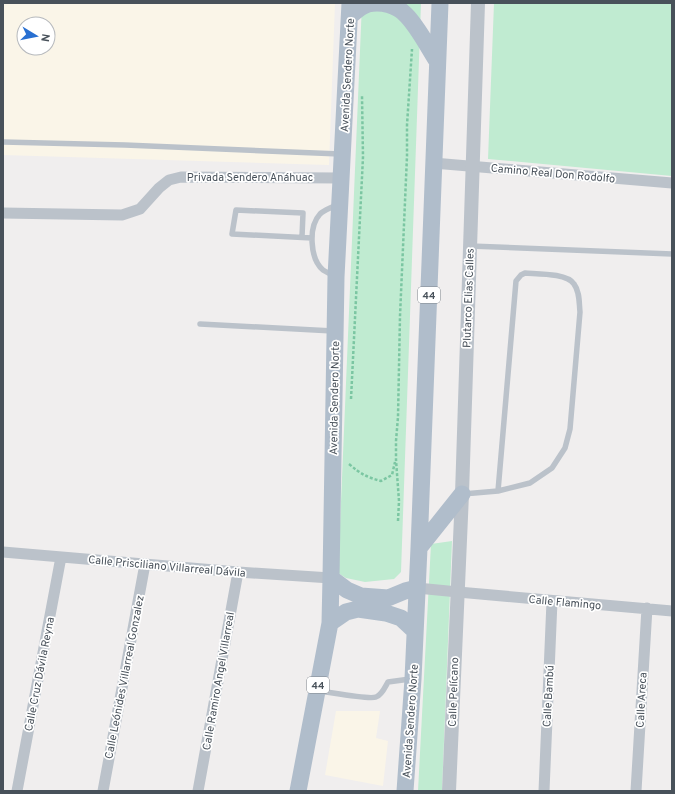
<svg xmlns="http://www.w3.org/2000/svg" width="675" height="794" font-family="Overpass,sans-serif">
<rect width="100%" height="100%" fill="#f0eeee"/>
<path fill="#faf5e8" fill-rule="evenodd" d="M3 3H335L329 165 3 155ZM24 24H48V48H24Z
M336 711H380L376 738 388 741 383 786 325 775Z"/>
<path fill="#c0ebd1" d="M362 3H421L401 572 394 579 365 582 346 578 338 573Z
M494 3H672V176L488 159Z
M452 541 442 791H418L431 544Z"/>
<g fill="none" stroke-linecap="round" stroke-linejoin="round">
<path stroke="#7bc6a2" stroke-width="2.5" stroke-dasharray="3 2" stroke-linecap="butt" d="M351 399 363 157 362 96
M349 464C361 474 366 477 381 481L392 475 395 462
M398 521 399 501 396 460V441L398 417 400 316 407 156V125L412 49"/>
<path stroke="#bbc2ca" stroke-width="5.5" d="M3 142 125 145 340 154
M302 237 303 213 236 210 232 234 312 238
M470 246 672 254
M334 276C331 274 326 272 323 270 310 259 308 227 320 214 324 210 331 208 336 205
M200 324 333 331
M463 494 498 491 530 483 552 468 565 448 570 429 580 312C579 303 580 292 574 284 567 273 537 274 525 273L521 275 516 281 498 491
M319 691C329 692 369 700 376 697 382 695 385 687 388 682L410 679"/>
<path stroke="#bbc2ca" stroke-width="11" d="M433 163 672 183
M3 213 122 215 140 209 159 188 169 180 181 177 341 178
M3 552 238 572 331 578
M417 588 458 592 672 611
M17 791 61 557
M103 791 145 564
M198 791 238 572
M544 791 552 601
M636 791 647 608"/>
<path stroke="#bbc2ca" stroke-width="14" d="M449 791 462 494 478 3"/>
<path stroke="#b0bdcb" stroke-width="17" d="M350 16C356 11 361 6 368 4 381 1 397 5 406 15 418 27 428 47 437 61
M419 548 462 494
M331 578 347 590 361 596 388 598 405 591 417 588
M330 623 346 612 358 609 386 613 401 618 415 631
M298 791 330 623 331 578 336 277 350 3
M405 791 413 679 419 548 440 3"/>
</g>
<g text-anchor="middle" stroke-width="3.5" stroke-linejoin="round" paint-order="stroke">
<g fill="#fff" stroke="#7f858c" stroke-width="1">
<rect x="418" y="287" width="22" height="16" rx="3"/>
<rect x="307" y="677" width="22" height="16" rx="3"/>
</g>
<g font-size="10" font-weight="bold" fill="#48515a">
<text x="429" y="299">44</text>
<text x="318" y="689">44</text>
</g>
<g font-size="11" fill="#48515a" stroke="#fff">
<text transform="translate(347 75) rotate(-87)" y="4">Avenida Sendero Norte</text>
<text transform="translate(553 173) rotate(5)" y="4">Camino Real Don Rodolfo</text>
<text x="250" y="181">Privada Sendero Anáhuac</text>
<text transform="translate(468 298) rotate(-88)" y="4">Plutarco Elias Calles</text>
<text transform="translate(334 398) rotate(-89)" y="4">Avenida Sendero Norte</text>
<text transform="translate(167 566) rotate(5)" y="4">Calle Prisciliano Villarreal Dávila</text>
<text transform="translate(565 602) rotate(5)" y="4">Calle Flamingo</text>
<text transform="translate(39 674) rotate(-79)" y="4">Calle Cruz Dávila Reyna</text>
<text transform="translate(124 677) rotate(-79)" y="4">Calle Leónides Villarreal Gonzalez</text>
<text transform="translate(218 681) rotate(-80)" y="4">Calle Ramiro Angel Villarreal</text>
<text transform="translate(453 692) rotate(-88)" y="4">Calle Pelícano</text>
<text transform="translate(548 696) rotate(-87)" y="4">Calle Bambú</text>
<text transform="translate(641 700) rotate(-87)" y="4">Calle Areca</text>
<text transform="translate(410 721) rotate(-86)" y="4">Avenida Sendero Norte</text>
</g>
</g>
<rect width="675" height="794" fill="none" stroke="#48515a" stroke-width="8"/>
<g transform="translate(36 36) rotate(100)"><circle r="19" fill="#ffffff" stroke="#b6b9bd"/>
<path d="M0-3L7 15L0 10L-7 15Z" fill="#286fd1"/>
<text y="-6" font-size="11" font-weight="bold" text-anchor="middle" fill="#48515a">N</text>
</g>
</svg>
